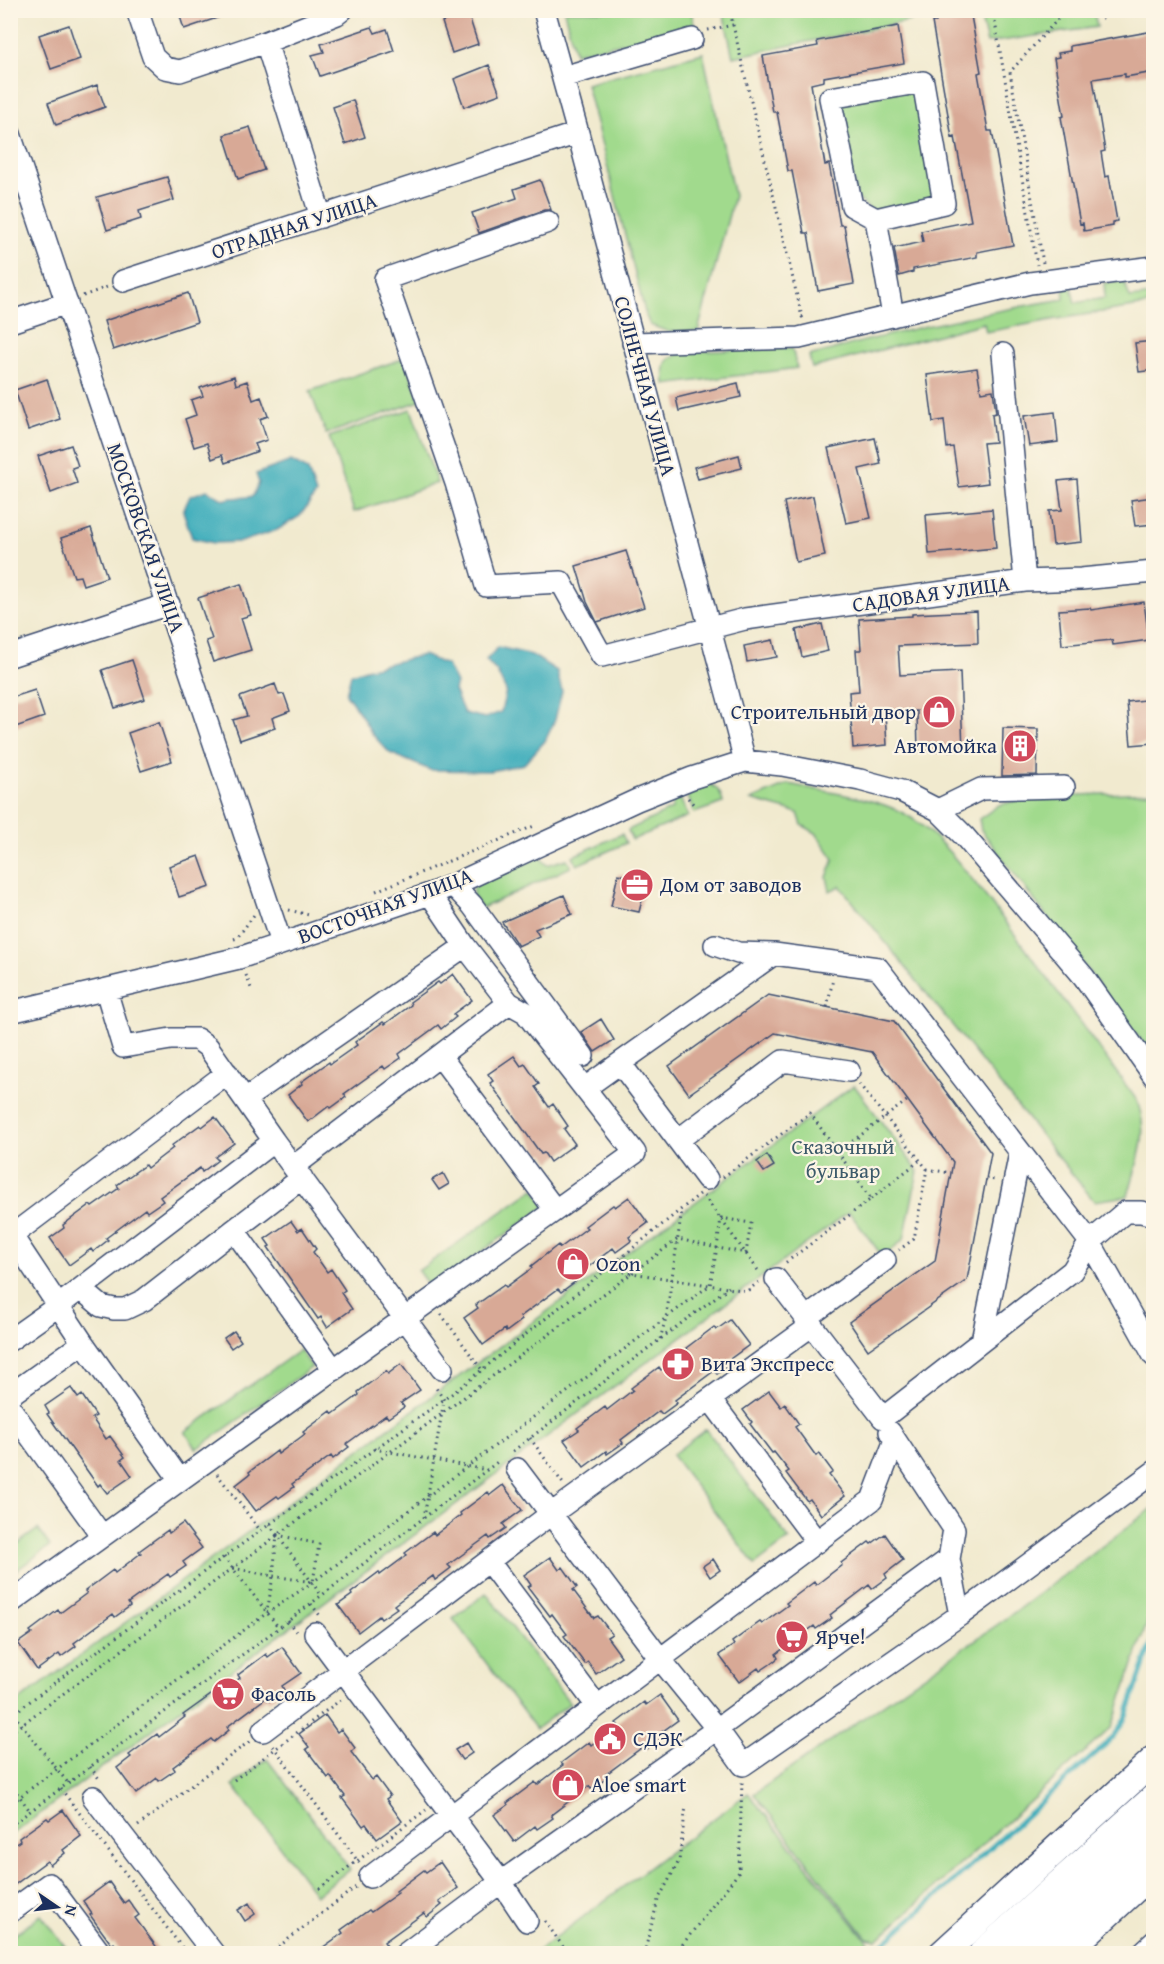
<svg xmlns="http://www.w3.org/2000/svg" width="1164" height="1964" font-family="'Gentium Book Plus',serif">
<rect width="100%" height="100%" fill="#fcf5e5"/>
<filter id="ink" filterUnits="userSpaceOnUse"><feTurbulence type="fractalNoise" baseFrequency=".0167" numOctaves="2"/><feDisplacementMap in="SourceGraphic" scale="12" xChannelSelector="R" yChannelSelector="G"/><feConvolveMatrix kernelMatrix="1 2 1 2 8 2 1 2 1" color-interpolation-filters="sRGB"/></filter>
<filter id="wash" filterUnits="userSpaceOnUse"><feTurbulence type="fractalNoise" baseFrequency=".008" numOctaves="4" result="noise"/><feDisplacementMap in="SourceGraphic" scale="24" xChannelSelector="R" yChannelSelector="G"/><feGaussianBlur stdDeviation="1.35" result="paint"/><feColorMatrix in="noise" values="0 0 0 0 0 0 0 0 0 0 0 0 0 0 0 0 0 1.4 0 .05"/><feComposite in="paint" operator="in"/></filter>
<g filter="url(#wash)">
<rect width="100%" height="100%" fill="#f1eacf"/>
<path fill="#a1da8d" stroke="#5e8476" stroke-width="1.5" d="M564 11H691L695 28 575 53Z
M723 11V10L958 11 733 57Z
M979 11H1094L1097 27 987 43Z
M703 53 734 196 698 331 669 332 650 325 646 316 586 84Z
M907 90 918 97 936 193 933 200 873 212 857 198 838 112 843 100Z
M1124 281 1130 298 1153 295V304L1057 319 986 332 984 323 812 368 809 356C893 332 978 313 1064 299L1063 287 1071 286 1075 303 1105 298 1104 283Z
M792 348 797 368 665 385C664 362 663 358 686 352Z
M405 358 420 401 326 434 310 391Z
M411 409 437 483 354 512 329 437Z
M708 783C717 787 721 792 723 803L694 813 686 791Z
M789 784C824 792 867 796 899 811 938 829 977 886 1003 919 1048 978 1092 1039 1136 1099 1151 1133 1137 1161 1128 1196L1094 1201 840 886 830 891 827 877 834 859 816 833 802 825 798 813 751 800Z
M1153 792V1056L981 830 979 819 999 805 1031 797Z
M678 794 688 816 632 840 628 830 672 809 673 798Z
M622 834 626 843 577 865 573 856Z
M540 857 547 865 567 859 571 867 482 908 473 896V889L479 882Z
M854 1085 918 1171 904 1239 883 1257 849 1212 11 1835V1707Z
M534 1189 546 1206 430 1288 418 1271Z
M300 1350 312 1367 197 1449 185 1432Z
M706 1429 789 1539 755 1565 672 1455Z
M1153 1508V1605L1112 1727 877 1940 867 1938 754 1794 1004 1620Z
M38 1529 50 1546 11 1574V1549Z
M486 1593 570 1703 536 1729 453 1619Z
M267 1759 350 1869 316 1895 233 1785Z
M748 1793 877 1953H535Z
M41 1915 70 1953H11V1937Z"/>
<path fill="#3faebc" stroke="#2d6e8d" stroke-width="1.5" d="M291 461 308 470 316 494 300 516 277 530 241 542 214 543 192 538 183 511 190 496 207 490 224 500C234 496 242 499 253 496L259 483 256 474Z
M498 647 532 655 557 671 562 691 555 720 545 741 524 764 491 771 430 770 390 753 372 734 361 715 346 694 351 674 366 669 423 655 447 665 456 683 454 690 464 713 485 718 501 712 506 691 497 672 486 660Z"/>
<g fill="none" stroke-linecap="round" stroke-linejoin="round">
<path stroke="#3faebc" stroke-width="4.5" d="M872 1954 1114 1737 1126 1717 1154 1636"/>
</g>
<g id="blocks">
<path fill="#d8a996" d="M178 10H232V13L184 29Z
M446 10H467L478 44 452 53 442 22 449 19Z
M970 10 981 72 978 73 988 131H992L1013 245 977 252V257L913 269V272L899 276 894 248 923 242 921 231 971 221 955 137 952 138 932 22H936L935 16Z
M69 25 80 59 51 69 39 35Z
M898 26 904 63 824 77V81L811 84 825 165 829 164 840 225H844L854 284 818 291 808 233H804L792 171H788L777 112H773L763 56 818 46 817 41Z
M372 27 375 33 387 29 394 51 320 76 312 55 324 52 321 44Z
M1154 31V72L1125 77V74L1093 79 1105 151 1101 152 1105 177 1109 176 1117 221 1113 222V226L1084 231 1083 223 1080 224 1061 117 1064 116 1054 58 1059 57 1058 53 1070 51V46Z
M489 65 500 94 464 107 454 79Z
M97 85 105 107 56 125 48 103Z
M353 100 365 137 345 144 333 107Z
M250 127 264 170 238 179 224 135Z
M167 177 174 200 139 211 141 219 107 230 97 197Z
M540 180 551 210H544L479 233 472 213 517 198 514 189Z
M188 293 197 322 113 350 104 321Z
M1154 341V370L1139 372 1135 343Z
M977 368 981 392 993 390 996 413 992 414 995 442 983 443 988 483 959 487 953 447 947 448 944 420 933 422 927 375Z
M234 376 236 385 247 381 253 400 261 397 268 416 260 419 267 440 255 444 258 451 225 463 222 455 212 459 207 443 194 447 185 419 196 415 191 400 203 396 200 388Z
M47 379 60 419 28 430 15 390Z
M738 383 741 397 679 411 676 398Z
M1055 412 1058 442 1029 446 1024 416Z
M875 438 881 464 859 469 871 518 846 523 828 448Z
M71 445 78 466 72 468 77 483 51 493 38 456Z
M739 455 742 468 698 479 694 467Z
M1077 479 1082 542 1053 545 1049 511 1062 510 1058 481Z
M813 496 825 556 796 562 784 502Z
M1153 497 1154 524 1135 526 1131 500Z
M992 509 996 548 929 554 926 515Z
M91 528 107 577 83 585 80 576 74 577 61 538Z
M626 551 644 607 597 622 587 602 576 566Z
M241 584 251 615 241 618 251 650 213 662 206 641 212 639 198 598Z
M1144 602 1149 640 1113 645 1112 640 1062 645 1059 610 1090 608 1091 610Z
M977 611 978 643 898 646 900 675 960 672 963 750 918 752 917 711 885 713 887 745 853 748 849 692 859 691 856 650H861L859 619 912 616V614Z
M822 624 828 651 802 657 796 630Z
M773 640 777 657 747 662 744 646Z
M132 660 145 699 115 708 102 670Z
M275 684 279 695 284 694 290 711 272 718 275 728 240 740 233 720 247 716 240 697Z
M35 690 44 717 10 729V698Z
M1154 699V743L1131 745 1127 702Z
M159 722 172 761 141 771 128 733Z
M1003 728 1038 729 1037 775 1002 776Z
M199 856 210 887 179 897 169 866Z
M618 874 647 881 639 912 611 906Z
M564 895 572 914 535 929 539 936 518 946 502 922Z
M453 974 472 1000 453 1014 456 1017 441 1029 438 1025 399 1054 401 1058 385 1069 383 1066 344 1094 346 1097 331 1108 329 1106 308 1122 288 1095 302 1084 301 1082 329 1062 330 1064 357 1045 355 1042 383 1022 385 1024 411 1005 410 1002 438 982 440 984Z
M768 995 894 1021 991 1153 967 1280 868 1350 849 1322 935 1261 953 1162 872 1052 775 1033 689 1094 669 1066Z
M601 1019 614 1040 595 1052 581 1032Z
M514 1056 521 1066 525 1064 539 1084 535 1087 549 1107 553 1104 568 1126 564 1129 575 1144 550 1162 544 1153 541 1154 490 1083 493 1081 488 1074Z
M215 1117 234 1143 215 1157 218 1160 202 1172 200 1168 160 1197 163 1201 147 1212 145 1209 106 1238 108 1240 93 1252 91 1249 69 1265 50 1238 64 1228 63 1225 90 1205 92 1207 119 1188 117 1185 145 1165 147 1168 173 1148 171 1146 200 1125 202 1127Z
M767 1155 774 1166 764 1172 757 1162Z
M443 1173 449 1184 439 1190 432 1180Z
M629 1197 648 1223 629 1237 631 1241 616 1252 613 1248 574 1278 576 1281 561 1292 558 1289 520 1317 522 1320 506 1332 505 1329 483 1345 464 1318 478 1308 476 1305 504 1285 506 1287 532 1268 531 1266 558 1245 560 1248 587 1228 585 1226 613 1205 615 1207Z
M291 1221 298 1231 302 1228 316 1249 313 1252 327 1272 331 1269 345 1290 341 1293 352 1309 327 1327 321 1317 318 1319 268 1247 270 1246 265 1239Z
M730 1320 749 1345 730 1359 732 1363 717 1374 714 1371 675 1400 677 1403 662 1414 659 1411 621 1440 623 1443 607 1454 606 1451 584 1467 564 1440 579 1430 577 1428 605 1407 607 1410 633 1390 631 1388 659 1367 661 1370 688 1350 686 1348 714 1327 716 1330Z
M234 1331 241 1341 231 1348 224 1338Z
M401 1364 420 1390 401 1403 404 1407 388 1418 386 1415 346 1444 349 1447 333 1459 331 1456 292 1484 294 1487 279 1498 277 1496 256 1511 236 1485 250 1474 249 1472 277 1451 278 1454 305 1434 303 1432 331 1411 333 1414 359 1395 358 1392 386 1371 388 1374Z
M71 1388 78 1398 82 1395 96 1416 92 1418 106 1439 110 1436 125 1457 121 1460 132 1476 107 1493 100 1484 98 1486 47 1414 49 1413 45 1406Z
M769 1391 781 1407 785 1404 799 1424 795 1427 816 1456 819 1453 833 1472 829 1475 845 1496 821 1515 810 1499 807 1501 786 1473 789 1471 774 1452 772 1453 750 1424 752 1422 743 1410Z
M503 1485 522 1510 503 1524 506 1528 490 1539 488 1536 448 1565 451 1568 435 1580 433 1576 394 1605 397 1608 381 1619 379 1616 358 1632 338 1605 352 1595 351 1593 379 1572 380 1575 407 1555 405 1553 433 1532 435 1535 461 1515 460 1513 488 1492 490 1495Z
M183 1523 202 1548 183 1562 186 1566 170 1577 168 1574 128 1603 130 1606 115 1617 113 1614 74 1643 76 1646 61 1657 59 1654 37 1670 18 1643 32 1633 30 1631 58 1610 60 1613 87 1593 85 1591 113 1570 115 1573 141 1553 139 1551 168 1530 169 1533Z
M885 1534 903 1560 885 1574 887 1578 872 1589 869 1585 830 1615 832 1618 816 1629 814 1626 776 1654 778 1658 769 1665 760 1671 758 1668 739 1682 719 1655 734 1645 732 1642 760 1622 762 1624 788 1605 786 1603 814 1582 816 1585 842 1565 841 1563 869 1542 871 1544Z
M550 1557 559 1570 563 1567 577 1587 573 1590 594 1618 598 1616 612 1634 607 1637 621 1656 596 1674 588 1662 585 1664 564 1636 567 1634 552 1614 550 1616 528 1587 531 1585 524 1575Z
M713 1559 720 1570 710 1577 703 1566Z
M282 1647 301 1673 282 1686 284 1690 269 1701 266 1698 227 1727 229 1730 214 1742 211 1739 173 1767 175 1770 159 1781 157 1778 136 1794 117 1768 131 1757 129 1755 157 1734 159 1737 185 1717 183 1715 211 1695 213 1697 240 1678 238 1675 266 1654 268 1657Z
M660 1695 678 1720 659 1734 662 1738 647 1749 644 1746 605 1775 607 1778 591 1789 589 1786 551 1815 553 1818 537 1829 535 1826 514 1842 494 1815 508 1805 507 1803 535 1782 537 1785 563 1765 561 1763 589 1742 591 1745 618 1725 616 1723 644 1702 646 1705Z
M325 1715 337 1732 341 1729 355 1748 351 1752 372 1780 376 1777 390 1796 386 1799 402 1821 377 1839 366 1824 363 1826 342 1798 345 1796 330 1776 328 1778 306 1749 309 1747 299 1734Z
M466 1743 472 1753 462 1760 455 1750Z
M63 1810 81 1836 63 1850 65 1853 50 1865 47 1861 10 1888V1848L20 1841 19 1838 47 1818 49 1820Z
M440 1862 458 1888 439 1902 442 1905 427 1917 424 1913 384 1942 387 1946 376 1953H315L343 1933 341 1930 369 1910 371 1912 398 1893 396 1891 424 1870 426 1872Z
M109 1882 124 1903 128 1900 139 1915 135 1918 161 1953H122L114 1943 112 1945 90 1915 92 1914 83 1901Z
M249 1903 255 1914 245 1921 238 1910Z"/>
</g>
</g>
<g filter="url(#ink)">
<use href="#blocks" fill-opacity="0" stroke="#3b4b6f" stroke-width="1.5"/>
<g fill="none" stroke-linecap="round" stroke-linejoin="round">
<g stroke="#3b4b6f" stroke-width="24">
<path id="minor" d="M137 10 153 57 165 68 180 71 266 42 321 217
M544 10 578 133 745 761
M266 42 337 14 342 10
M563 77 692 39
M10 134 281 943
M876 219 944 203 923 82 830 98 852 206 876 219 893 316
M548 222 385 279 456 483 486 586 561 582 602 656 745 619 1025 581 1081 579 1154 572
M123 281 578 133
M10 322 67 303
M633 343 799 338 1030 283 1154 267
M1003 354 1025 581
M10 656 169 604
M938 810 981 789 1064 787
M453 885 472 905 583 1056
M715 945 738 953 774 954
M106 990 123 1047 171 1039H197L208 1047 274 1141 442 1369
M10 1012 239 958 430 894 453 885 637 800 692 778 745 761 782 765 860 780 901 791 938 810 965 837 1084 977 1154 1076
M440 1056 555 1210
M620 1063 774 954 878 968 1090 1242 1154 1356
M585 1088 620 1063 707 1179
M245 1099 465 946
M678 1140 783 1061 849 1071
M293 1167 509 1003
M302 1178 234 1230 334 1370
M10 1233 83 1343 180 1480 10 1603
M10 1237 227 1073
M776 1279 883 1418 1072 1271 1090 1242 1125 1212H1141L1154 1215
M81 1289 101 1306 114 1309H125L144 1300 234 1230
M805 1319 885 1260
M10 1340 58 1306 274 1141
M982 1341 1020 1153
M10 1395 83 1343
M710 1399 817 1542
M10 1408 102 1536
M890 1432 954 1529 949 1559 960 1615
M517 1469 661 1660 717 1729 743 1765 960 1615 1154 1472
M180 1480 635 1153 525 1012 509 1003 465 946 430 894
M489 1562 597 1706
M315 1633 501 1882 527 1921
M263 1731 551 1514 811 1326
M93 1797 214 1954
M370 1877 872 1500 895 1440
M10 1912 49 1884 101 1954
M405 1954 501 1882 717 1729 949 1559
M1141 1954 1154 1942"/>
</g>
<g stroke="#3b4b6f" stroke-width="30">
<path id="major" d="M942 1954 1154 1760
M1064 1954 1154 1871"/>
</g>
<g stroke="#3b4b6f" stroke-width="34">
<path id="highway" d="M985 1954 1154 1801
M1023 1954 1154 1835"/>
</g>
<path stroke="#3b4b6f" stroke-width="3" stroke-dasharray="1.5 4.5" stroke-linecap="butt" d="M993 10 1037 265
M1093 10 1102 18 1133 10
M733 25 802 317 804 316
M708 30 733 25 730 10
M1043 263 1010 72 1066 10
M83 296 107 287
M688 798 694 805
M376 891 534 826
M289 910 309 915
M234 939 237 938 254 915
M246 975 251 988
M827 1007 833 979
M859 1084 927 1169 914 1239 899 1250
M838 1152 908 1100
M927 1169 951 1173
M723 1177 810 1113 871 1199 785 1263
M986 1179 996 1180
M704 1196 760 1273
M871 1199 919 1161
M721 1218 751 1223 746 1253 717 1248Z
M606 1269 747 1291 759 1282
M441 1314 482 1370
M660 1339 666 1318 682 1210
M530 1438 564 1485
M374 1449 487 1470
M513 1451 729 1287
M217 1474 260 1530
M424 1518 444 1400 434 1385
M269 1524 322 1596
M277 1535 319 1544 313 1582 273 1576Z
M224 1557 279 1628
M233 1568 273 1576 267 1613
M311 1604 321 1617
M288 1621 296 1632
M10 1710 68 1783
M10 1716 224 1557 457 1390 700 1194
M10 1733 678 1239 717 1248 710 1285 313 1582 267 1613 10 1804
M273 1746 360 1864
M90 1767 100 1780
M234 1780 343 1698
M10 1783 30 1811
M61 1789 187 1954
M10 1826 288 1621 500 1460
M138 1826 250 1741
M319 1889 426 1810
M545 1921 568 1954
M269 1954 356 1887
M644 1954 658 1900 679 1861 686 1806
M675 1954 739 1872 742 1782"/>
<use href="#minor" stroke="#fff" stroke-width="21"/>
<use href="#major" stroke="#fff" stroke-width="27"/>
<use href="#highway" stroke="#fff" stroke-width="32"/>
</g>
</g>
<defs>
<g id="shop-disc" transform="scale(1.725)"><circle r="9.5" fill="#d1495b" stroke="#fcf5e5"/><path d="M-5-2.5h2.3a2.7 3.5 0 0 1 5.4 0H5L5.5 6h-11ZM-1.5-2.5h3a1.5 2.3 0 0 0-3 0Z" fill="#fff"/></g>
<g id="building-disc" transform="scale(1.725)"><circle r="9.5" fill="#d1495b" stroke="#fcf5e5"/><path d="M-4-6H4V6H1V3H-1V6H-4ZM-2.5-4.3h1.7v1.8h-1.7ZM.8-4.3h1.7v1.8H.8ZM-2.5-1h1.7V.8h-1.7ZM.8-1h1.7V.8H.8Z" fill="#fff"/></g>
<g id="office-disc" transform="scale(1.725)"><circle r="9.5" fill="#d1495b" stroke="#fcf5e5"/><path d="M-6-3h4V-5.5h4V-3h4V5H-6ZM-1-4.5V-3h2v-1.5ZM-6 0V1H6V0Z" fill="#fff"/></g>
<g id="pharmacy-disc" transform="scale(1.725)"><circle r="9.5" fill="#d1495b" stroke="#fcf5e5"/><path d="M-2-6h4v4h4v4h-4v4h-4v-4h-4v-4h4Z" fill="#fff"/></g>
<g id="supermarket-disc" transform="scale(1.725)"><circle r="9.5" fill="#d1495b" stroke="#fcf5e5"/><path d="M-6-5.5h2.5l.6 2H6L4.5 2H-2.5L-4.4-4H-6ZM-1.5 3.2a1.3 1.3 0 1 0 .1 0ZM3 3.2a1.3 1.3 0 1 0 .1 0Z" fill="#fff"/></g>
<g id="civic-disc" transform="scale(1.725)"><circle r="9.5" fill="#d1495b" stroke="#fcf5e5"/><path d="M-.6-6.5H3V-4.5H.6V-3L4-1V1h2V6H-6V1h2V-1L-.6-3ZM-1.2 2.5V6h2.4V2.5Z" fill="#fff"/></g>
</defs>
<g fill-rule="evenodd">
<use href="#shop-disc" x="939" y="712"/>
<use href="#building-disc" x="1020" y="746"/>
<use href="#office-disc" x="637" y="885"/>
<use href="#shop-disc" x="573" y="1264"/>
<use href="#pharmacy-disc" x="678" y="1364"/>
<use href="#supermarket-disc" x="792" y="1637"/>
<use href="#supermarket-disc" x="228" y="1694"/>
<use href="#civic-disc" x="610" y="1739"/>
<use href="#shop-disc" x="568" y="1785"/>
</g>
<g text-anchor="middle" stroke-width="4.5" stroke-linejoin="round" paint-order="stroke">
<g font-size="21" fill="#1b2f5e" stroke="#fcf5e5">
<text transform="translate(294 226) rotate(-18)" y="7">ОТРАДНАЯ УЛИЦА</text>
<text transform="translate(645 386) rotate(75)" y="7">СОЛНЕЧНАЯ УЛИЦА</text>
<text transform="translate(146 538) rotate(71)" y="7">МОСКОВСКАЯ УЛИЦА</text>
<text transform="translate(931 594) rotate(-8)" y="7">САДОВАЯ УЛИЦА</text>
<text transform="translate(385 906) rotate(-20)" y="7">ВОСТОЧНАЯ УЛИЦА</text>
</g>
<g font-size="21" fill="#1b2f5e" stroke="#fcf5e5" text-anchor="start">
<text x="916" y="719" text-anchor="end">Строительный двор</text>
<text x="997" y="753" text-anchor="end">Автомойка</text>
<text x="660" y="892">Дом от заводов</text>
<text x="596" y="1271">Ozon</text>
<text x="701" y="1371">Вита Экспресс</text>
<text x="815" y="1644">Ярче!</text>
<text x="251" y="1701">Фасоль</text>
<text x="633" y="1746">СДЭК</text>
<text x="591" y="1792">Aloe smart</text>
</g>
<g font-size="21" fill="#3c5a6a" stroke="#fcf5e5">
<text x="843" y="1154">Сказочный<tspan x="843" dy="24">бульвар</tspan></text>
</g>
</g>
<rect width="1164" height="1964" fill="none" stroke="#fcf5e5" stroke-width="36"/>
<g transform="translate(57 1907) rotate(104)" stroke="#fcf5e5" stroke-width="4.5" paint-order="stroke">
<path d="M0-4.5L10 22L0 15L-10 22Z" fill="#1b2f5e"/>
<text y="-9" font-size="16" font-weight="bold" text-anchor="middle" fill="#1b2f5e">N</text>
</g>
</svg>
